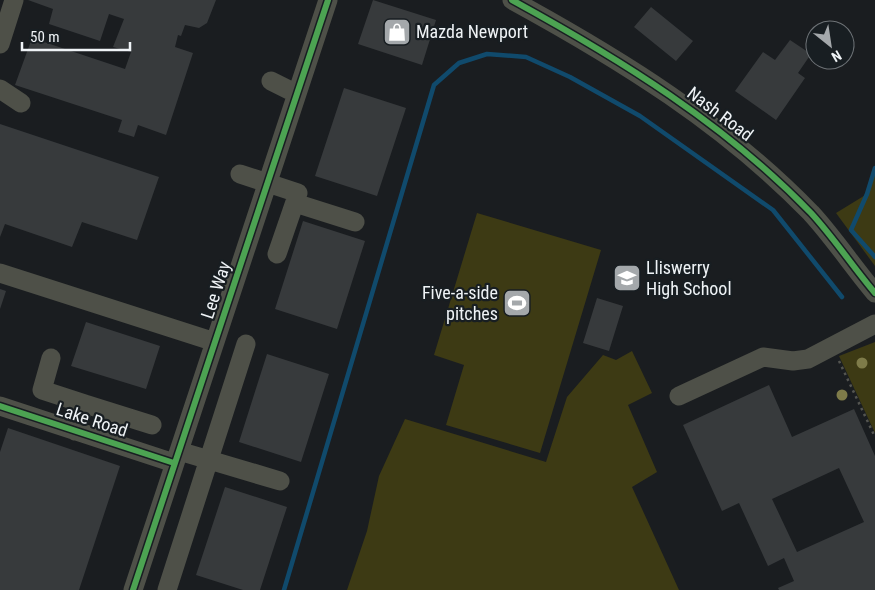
<svg xmlns="http://www.w3.org/2000/svg" width="875" height="590" font-family="'Roboto Condensed',sans-serif">
<rect width="100%" height="100%" fill="#1a1d20"/>
<path fill="#3d3a14" d="M875 168V266L836 213 867 194Z
M477 213 601 250 540 453 446 425 464 365 434 355Z
M875 342V433L839 356Z
M632 351 652 393 628 405 657 472 632 487 679 590H347L367 531 379 476 405 419 546 462 567 397 603 355 616 360Z"/>
<g fill="none" stroke-linecap="round" stroke-linejoin="round">
<path stroke="#104a6c" stroke-width="4.5" d="M875 168 867 194 851 230 875 257
M284 590 434 85 459 63 487 54 526 57 570 77 640 116 773 210 842 297"/>
</g>
<path fill="#373a3c" fill-rule="evenodd" d="M28 0H216L207 23 199 28 185 25 181 36 178 35 175 47 193 53 166 135 138 125 134 137 118 132 122 120 15 85 32 38 125 69 131 52 113 47 124 19 109 14 100 41 49 24 53 9Z
M373 0 436 20 422 65 358 44Z
M651 7 693 41 676 61 634 27Z
M790 40 811 54 798 73 805 78 776 120 735 91 763 52 775 60Z
M344 88 406 108 377 196 315 176Z
M0 124 159 177 137 240 82 222 72 247 5 224 0 237Z
M303 221 365 241 337 329 275 309Z
M0 289 6 291 0 309Z
M597 298 623 306 609 351 583 343Z
M86 322 160 346 146 389 71 366Z
M267 354 329 374 301 462 239 442Z
M769 385 792 437 854 409 875 456V590H779L778 588 794 581 784 558 768 566 739 503 722 511 683 425ZM839 468 864 522 797 552 772 499Z
M8 428 120 466 79 590H0V452Z
M225 487 287 507 260 590H243L196 575Z"/>
<g fill="none" stroke-linecap="round" stroke-linejoin="round">
<path stroke="#545551" stroke-width="2.5" stroke-dasharray="2.5 4" stroke-linecap="butt" d="M839 361 875 437"/>
<path stroke="#4e5048" stroke-width="19" d="M512 0C620 59 725 124 811 213 834 238 853 267 875 293
M0 44 14 0
M271 81 297 94
M0 89 21 103
M240 174 298 193 277 254
M295 203 355 222
M0 273 215 342
M51 358 42 390 85 404 75 431
M679 396 763 357 793 361 808 359 875 324
M85 404 152 425
M0 406 174 463
M179 451 280 481
M133 590 328 0
M167 590 246 344"/>
<g stroke="#181e22" stroke-width="9">
<path id="cycleway" d="M512 0C620 59 725 124 811 213 834 238 853 267 875 293
M0 406 174 463
M133 590 328 0"/>
</g>
<use href="#cycleway" stroke="#4ca352" stroke-width="6"/>
</g>
<g fill="#7e7b49">
<circle cx="862" cy="363" r="5.5"/>
<circle cx="842" cy="395" r="5.5"/>
</g>
<defs>
<g id="shop-square" transform="scale(1.4375)"><rect x="-9" y="-9" width="18" height="18" rx="4" fill="#a4a8ab" stroke="#181e22"/><path d="M-5-2.5h2.3a2.7 3.5 0 0 1 5.4 0H5L5.5 6h-11ZM-1.5-2.5h3a1.5 2.3 0 0 0-3 0Z" fill="#fff"/></g>
<g id="school-square" transform="scale(1.4375)"><rect x="-9" y="-9" width="18" height="18" rx="4" fill="#a4a8ab" stroke="#181e22"/><path d="M0-5L7-2L0 1L-7-2ZM-4 1L0 2.5L4 1V4Q0 6-4 4Z" fill="#fff"/></g>
<g id="stadium-square" transform="scale(1.4375)"><rect x="-9" y="-9" width="18" height="18" rx="4" fill="#a4a8ab" stroke="#181e22"/><path d="M0-5a6.5 5 0 1 0 0 10a6.5 5 0 1 0 0-10ZM-3.5-1.8h7v3.6h-7Z" fill="#fff"/></g>
</defs>
<g fill-rule="evenodd">
<use href="#shop-square" x="397" y="32"/>
<use href="#school-square" x="627" y="278"/>
<use href="#stadium-square" x="517" y="303"/>
</g>
<g text-anchor="middle" stroke-width="4.5" stroke-linejoin="round" paint-order="stroke">
<g font-size="18" fill="#eff3f6" stroke="#181e22" text-anchor="start">
<text x="416" y="38">Mazda Newport</text>
<text x="646" y="274">Lliswerry<tspan x="646" dy="21">High School</tspan></text>
<text x="498" y="299" text-anchor="end">Five-a-side<tspan x="498" dy="21">pitches</tspan></text>
</g>
<g font-size="18" fill="#eff3f6" stroke="#181e22">
<text transform="translate(720 114) rotate(37)" y="6">Nash Road</text>
<text transform="translate(216 290) rotate(-72)" y="6">Lee Way</text>
<text transform="translate(92 420) rotate(18)" y="6">Lake Road</text>
</g>
</g>
<g transform="translate(830 45) rotate(150)"><circle r="24" fill="#181e22" stroke="#6e7377"/>
<path d="M0-4L9 19L0 12L-9 19Z" fill="#a4a8ab"/>
<text y="-8" font-size="14" font-weight="bold" text-anchor="middle" fill="#eff3f6">N</text>
</g>
<path d="M22 42v8h108v-8" fill="none" stroke="#eff3f6" stroke-width="2.5"/>
<text x="30" y="42" font-size="15" fill="#eff3f6" stroke="#181e22" stroke-width="4" paint-order="stroke">50 m</text>
</svg>
